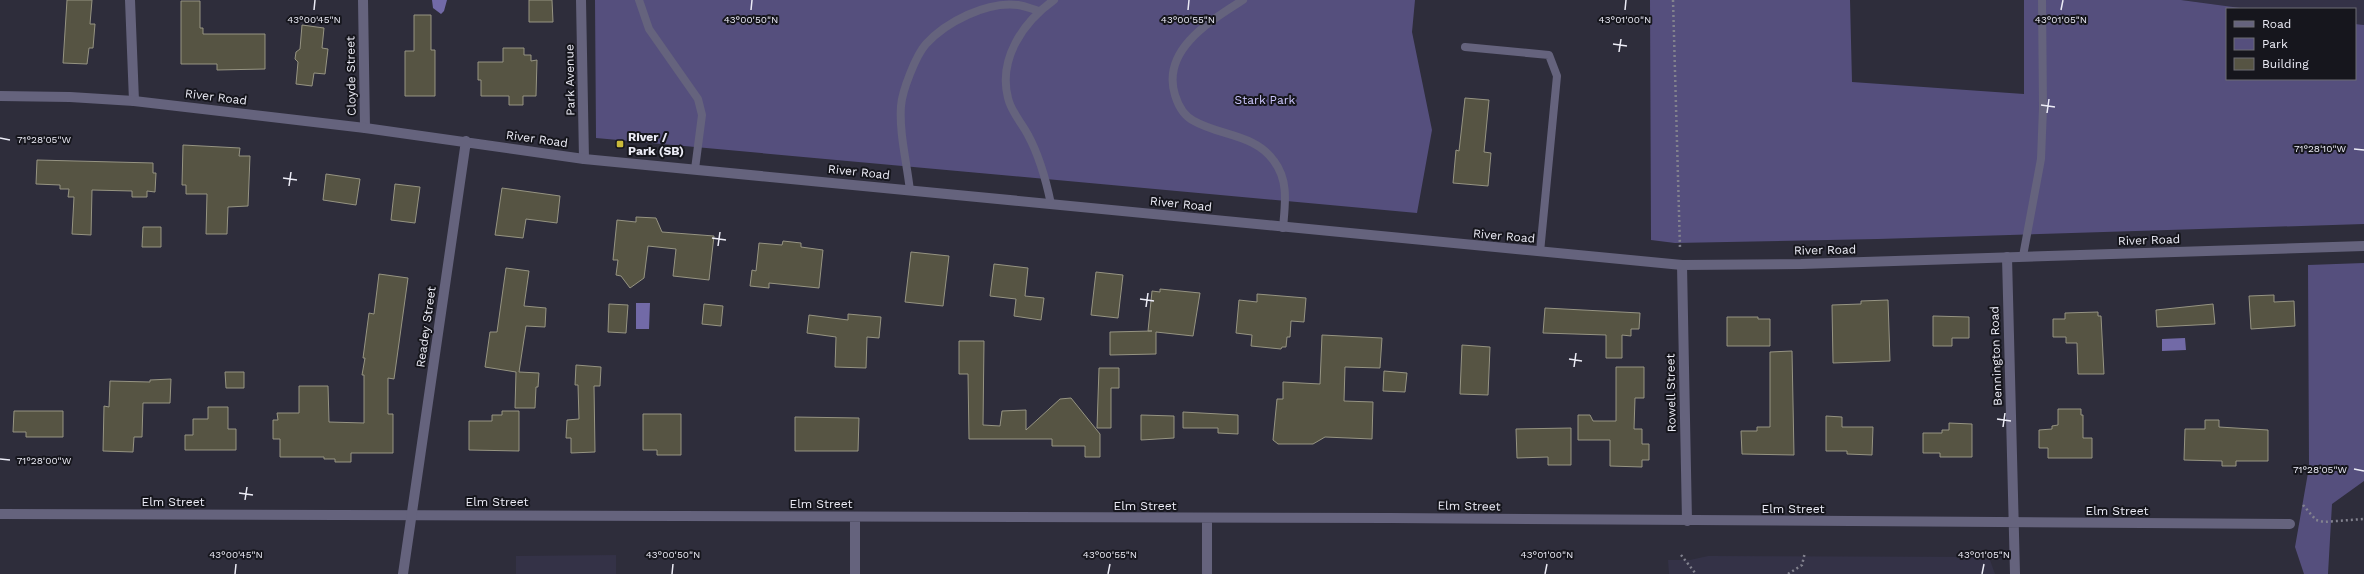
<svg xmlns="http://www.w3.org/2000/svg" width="2364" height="574" font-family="'Work Sans',sans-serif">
<rect width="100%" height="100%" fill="#2e2d3b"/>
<path fill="#343247" d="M2181 0H2364V25L2355 24V9H2248Z
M616 555V574H516V556Z
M1708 556 1983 557 1990 560 1995 574H1669L1668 560H1690Z"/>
<path fill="#554f7d" d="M595 0H1415L1412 32 1432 130 1417 213 596 138Z
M1650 0H1850L1852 82 2024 94V0H2181L2248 9H2227V79H2355V24L2364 25V224L1878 239 1675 243 1651 240Z
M2364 263V481L2332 504 2328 574H2304L2295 547 2309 467 2308 265Z"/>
<path fill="#726aa7" d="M432 0H447L444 11 441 14 433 8Z
M636 303H650L649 329H636Z
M2185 338 2186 350 2162 351V339Z"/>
<path fill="#565443" stroke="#969482" d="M67 0H92L90 24H95L93 48H89L87 64 63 63Z
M529 0H552L553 22H529Z
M181 1H200V28H203V34H265V69L217 70V64H181Z
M414 15H431V50H435V96H405V51H414Z
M302 25 324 28 322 48 328 49 325 74 314 73 312 86 296 84 298 62 295 59 296 52 300 49Z
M503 48H524V55H531V61L537 60 536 96H523V105H509V96H481V80H478V62H503Z
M1465 98 1489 100 1484 152 1491 153 1488 186 1453 183 1456 150 1459 151Z
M183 145 240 148 239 156H250L248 206 228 207 227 234H206L207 194H186V185H182Z
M37 160 153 163V173H156L155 192 147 191V197H132V191L92 190 91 235 72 234 74 197H68L69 189H60V185L36 184Z
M326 174 360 179 356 205 323 200Z
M395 184 420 187 415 223 391 220Z
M502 188 560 196 557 223 526 219 523 238 495 235Z
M636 217 656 218 662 232 714 236 709 280 673 276 676 249 648 246 644 278 630 288 621 276 616 275 618 260H613L617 220 636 222Z
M143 227H161V247H142Z
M783 241 801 243V247L823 250 819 288 769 283V288L750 286 752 270 756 271 759 243 782 245Z
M911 252 949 256 943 306 905 302Z
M994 264 1028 268 1025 296 1044 298 1041 320 1014 316 1016 299 990 296Z
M506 268 529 271 524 306 546 308 545 327 526 326 519 372 539 373 538 387H536L535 408H515L516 372 485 367 490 332H497Z
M1096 272 1123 275 1118 318 1091 315Z
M379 274 408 278 394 379 388 378V414H393V453H351V462H335V459H324V457H280V439H273V420H278L277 413H299V386H328L329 422 364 423V375H362L365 358H363L369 313 374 314Z
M1160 289 1200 293 1193 336 1156 332V354L1110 355V332L1152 331H1148L1152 291 1160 292Z
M1257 294 1306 298 1304 322 1291 321 1290 337H1287L1286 347H1282L1281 349 1251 346 1252 335 1236 333 1239 300 1257 302Z
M2274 295V302L2294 301 2295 326 2251 329 2249 296Z
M1888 300 1890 361 1833 363 1832 305 1861 304V301Z
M609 304 628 305 626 333 608 332Z
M704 304 723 306 721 326 702 324Z
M2213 304 2215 324 2157 327 2156 310Z
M1545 308 1640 313 1639 329H1631V336L1622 335V358H1606V335L1543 333Z
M2098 312V316H2101L2104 374H2078L2077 343H2066V337H2053V319H2065V313Z
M848 314 881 317 879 338 867 337 866 368 835 367 836 337 807 333 809 315 848 320Z
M1933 316 1969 317V338H1952V346H1933Z
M1727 317H1758V319H1770V346H1727Z
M1322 335 1382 338 1380 368 1345 367 1344 401 1373 402 1372 439 1325 437 1313 444H1278L1273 440 1277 399H1283V382L1320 384Z
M959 341H984L983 425 1000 426 1002 411 1026 410V430L1060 399 1071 398 1100 434V457H1085V446H1052V439H969L968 374H959Z
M1462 345 1490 347 1488 395 1460 394Z
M1792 351 1794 455 1742 454 1741 431H1757V427H1770V352Z
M576 365 601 367 600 386H594L595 452 571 453V438H566L567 420 579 419 578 385H575Z
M1616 367H1644V398H1635L1634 429H1642V444H1649V460H1642V467L1610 466V440H1578V415H1590L1593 421H1616Z
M1099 368H1119V388H1111V428H1097Z
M1384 371 1407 373 1405 392 1383 391Z
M225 372H244V388H226Z
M171 379 170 403H143L142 437H134L133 452 103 451 104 406 109 407 110 381 150 382V380Z
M208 407H228V429H236V450H185V435H193V419H208Z
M2058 409H2081V415H2083V438H2092V458H2048V448H2039V430L2052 429V426L2058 425Z
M14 411H63V437H26V432H13Z
M502 411H519V451L469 450V421H492V415H502Z
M1183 412 1238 415V434L1218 433V428H1183Z
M643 414H681V455H657V450H643Z
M1141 415 1174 416V438L1141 440Z
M1826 416 1842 417V427H1873L1872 455 1847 454V451H1826Z
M795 417 859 418 858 451H795Z
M2205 420H2219V427L2268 430V461H2236V466H2222V461L2184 460 2185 429H2205Z
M1949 423 1972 424V457H1940V453H1923V433H1942V430H1949Z
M1571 428V465H1548V457L1517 458 1516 429Z"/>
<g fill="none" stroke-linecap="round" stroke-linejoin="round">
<path stroke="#82828e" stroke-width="2.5" stroke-dasharray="2 3" stroke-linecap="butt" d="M1673 0 1680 248
M2303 505 2316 520 2324 522 2364 519
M1681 555 1696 574
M1788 574 1802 565 1805 552"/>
<path stroke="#65637d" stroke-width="8" d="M639 0 649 29 698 99 702 115 695 169
M1243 0C1210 21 1161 50 1175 95 1178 105 1184 116 1194 121 1220 136 1255 134 1274 161 1289 181 1285 204 1283 228
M1465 47 1549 55 1557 76 1540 252
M910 191C907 163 899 133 901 106 902 91 916 55 926 44 946 22 987 1 1018 5 1025 6 1032 9 1039 11
M1051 204C1046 180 1040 157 1028 135 1022 123 1011 112 1008 98 998 59 1023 22 1054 0
M2023 256 2041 159 2043 108 2042 0"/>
<path stroke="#65637d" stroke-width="10" d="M130 0 134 101
M363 0 365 128
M581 0 584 159
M2007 257 2015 574
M1682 265 1687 521
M0 514 1391 518 2290 524
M855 517V574
M1207 519V574"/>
<path stroke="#65637d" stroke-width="10" d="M0 96 70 97 134 101 365 128 584 159 1682 265 1801 264 2364 246
M403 574 466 141"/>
</g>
<path fill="none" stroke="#ececf6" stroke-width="1.5" d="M314 10 315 0M751 10 752 0M1188 10 1189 0M1625 10 1626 0M2061 10 2063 0M1613 44 1627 46M1619 52 1621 39M2041 105 2055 107M2047 113 2049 99M0 138 10 140M2354 149 2364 150M283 178 297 180M289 186 291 172M712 238 726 240M718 246 720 232M1140 299 1154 301M1146 307 1148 293M1569 359 1582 361M1574 367 1576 353M1997 419 2011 421M2003 427 2005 413M0 459 10 460M2354 469 2364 471M239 493 253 495M245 500 247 487M235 574 236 564M672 574 673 564M1108 574 1110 564M1545 574 1547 564M1982 574 1984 564"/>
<rect fill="#caba3a" stroke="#16161d" stroke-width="1.5" x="616" y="140" width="8" height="8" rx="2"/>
<g text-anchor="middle" stroke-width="4" stroke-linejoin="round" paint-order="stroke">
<g font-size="12" fill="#ececf6" stroke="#16161d">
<text transform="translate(351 76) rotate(-91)" y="4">Cloyde Street</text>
<text transform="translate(570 80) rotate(-91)" y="4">Park Avenue</text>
<text transform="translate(216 97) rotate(7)" y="4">River Road</text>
<text transform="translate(537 139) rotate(8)" y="4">River Road</text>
<text transform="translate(859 172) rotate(6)" y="4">River Road</text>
<text transform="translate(1181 204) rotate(6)" y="4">River Road</text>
<text transform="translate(1504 236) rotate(5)" y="4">River Road</text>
<text transform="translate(2149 240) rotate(-2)" y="4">River Road</text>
<text transform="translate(1825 250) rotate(-1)" y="4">River Road</text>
<text transform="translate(426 327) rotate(-82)" y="4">Readey Street</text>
<text transform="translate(1996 356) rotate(-92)" y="4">Bennington Road</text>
<text transform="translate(1671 393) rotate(-91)" y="4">Rowell Street</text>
<text x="173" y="506">Elm Street</text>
<text x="497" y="506">Elm Street</text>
<text x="821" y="508">Elm Street</text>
<text x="1145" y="510">Elm Street</text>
<text transform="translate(1469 506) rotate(1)" y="4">Elm Street</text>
<text x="1793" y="513">Elm Street</text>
<text x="2117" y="515">Elm Street</text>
</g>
<g font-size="12" fill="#cbc5fb" stroke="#16161d">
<text x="1265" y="104">Stark Park</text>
</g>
<g font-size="12" font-weight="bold" fill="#ececf6" stroke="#16161d" text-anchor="start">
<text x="628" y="141">River /<tspan x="628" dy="14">Park (SB)</tspan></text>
</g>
</g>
<g font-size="10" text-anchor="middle" fill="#ececf6" stroke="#16161d" stroke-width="4" stroke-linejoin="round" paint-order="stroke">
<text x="314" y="23">43°00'45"N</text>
<text x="751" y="23">43°00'50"N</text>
<text x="1188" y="23">43°00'55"N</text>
<text x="1625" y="23">43°01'00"N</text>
<text x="2061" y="23">43°01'05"N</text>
<text x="44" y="143">71°28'05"W</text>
<text x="2320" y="152">71°28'10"W</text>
<text x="44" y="464">71°28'00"W</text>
<text x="2320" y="473">71°28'05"W</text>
<text x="236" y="558">43°00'45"N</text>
<text x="673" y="558">43°00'50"N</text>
<text x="1110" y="558">43°00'55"N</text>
<text x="1547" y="558">43°01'00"N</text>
<text x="1984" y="558">43°01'05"N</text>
</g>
<rect x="2226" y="8" width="130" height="72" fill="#16161d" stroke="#6c6c74"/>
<rect x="2234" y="21" width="20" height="6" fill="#65637d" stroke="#6c6c74"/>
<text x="2262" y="28" font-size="12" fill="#ececf6">Road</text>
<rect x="2234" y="38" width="20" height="12" fill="#554f7d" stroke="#6c6c74"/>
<text x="2262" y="48" font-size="12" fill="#ececf6">Park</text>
<rect x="2234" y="58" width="20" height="12" fill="#565443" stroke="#6c6c74"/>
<text x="2262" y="68" font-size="12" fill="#ececf6">Building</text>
</svg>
